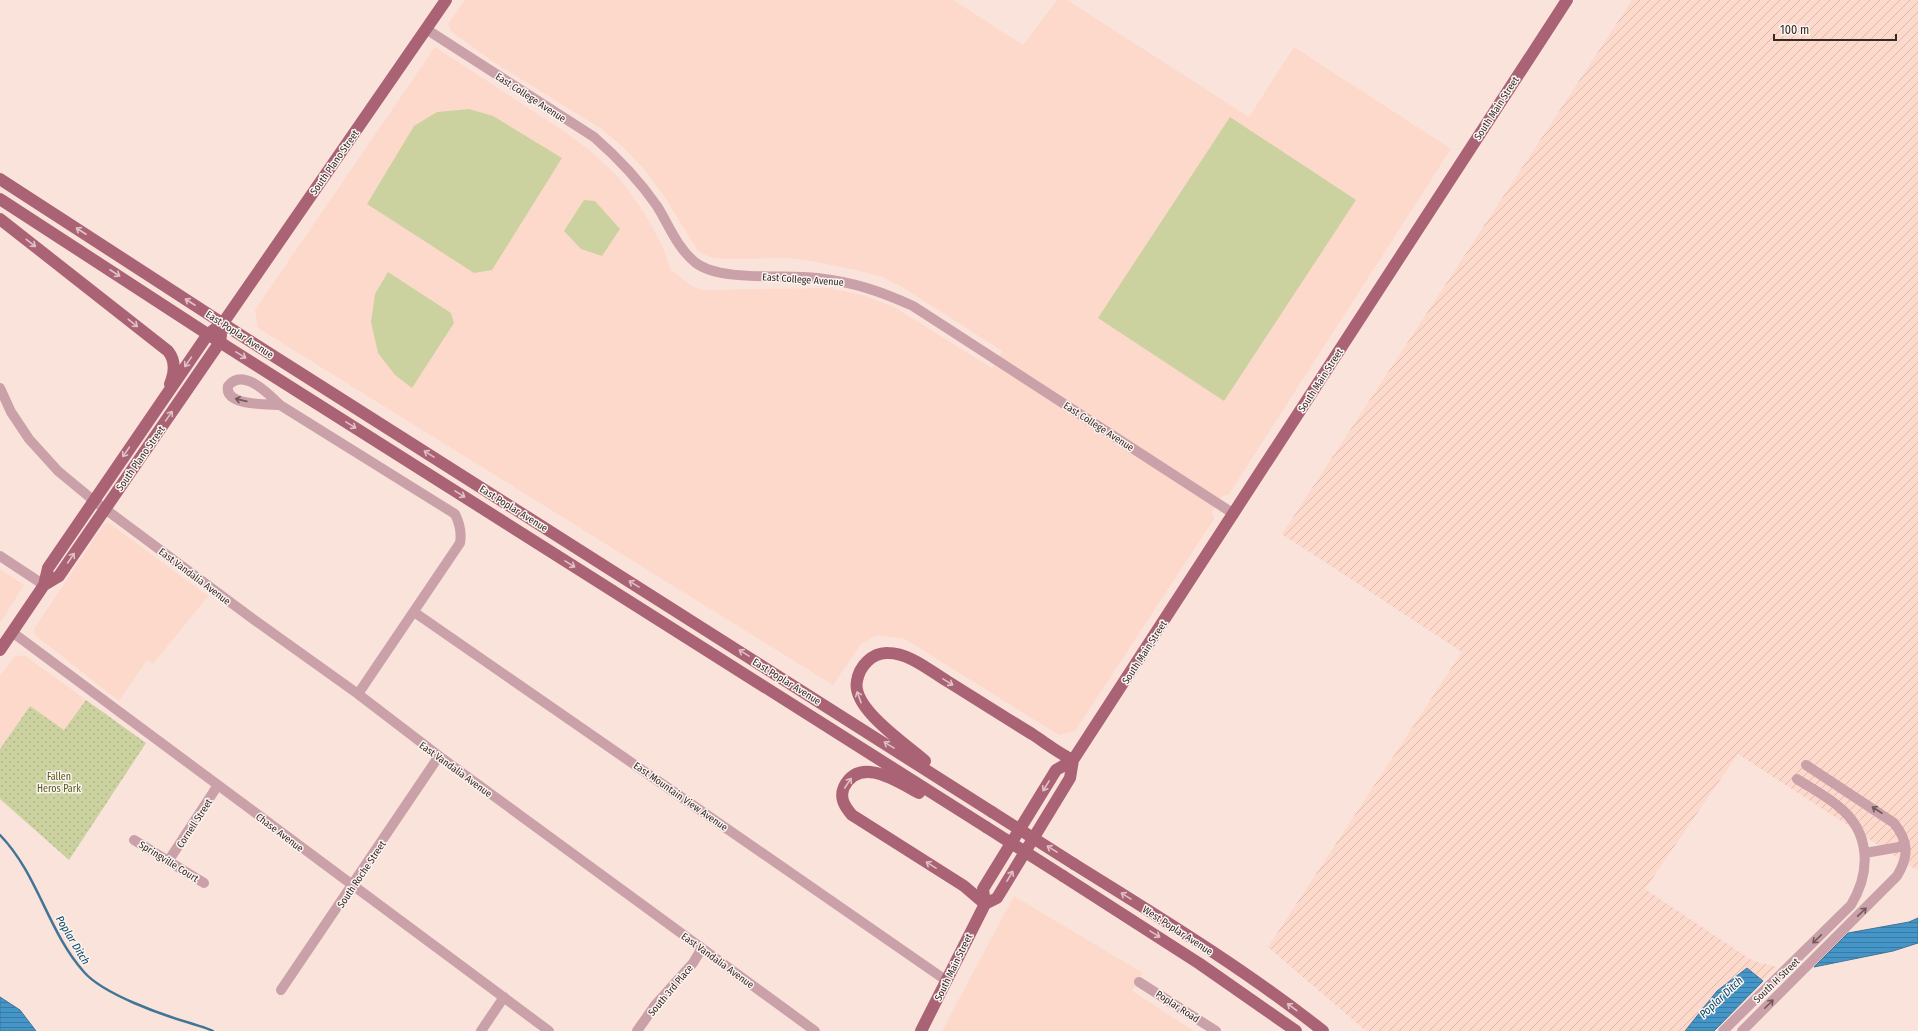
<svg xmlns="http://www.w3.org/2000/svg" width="1918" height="1031" font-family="'Fira Sans Condensed',sans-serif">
<defs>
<pattern id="industrial-furrows" width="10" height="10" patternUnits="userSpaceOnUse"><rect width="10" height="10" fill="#fdd9cc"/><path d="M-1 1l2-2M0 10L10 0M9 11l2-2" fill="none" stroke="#d9baaf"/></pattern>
<pattern id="park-dots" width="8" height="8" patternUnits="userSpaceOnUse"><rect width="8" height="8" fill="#cbd29f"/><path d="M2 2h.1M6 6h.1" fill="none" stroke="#afb489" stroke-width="1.8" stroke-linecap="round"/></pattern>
<pattern id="water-rules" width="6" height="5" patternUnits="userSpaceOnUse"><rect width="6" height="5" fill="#4596c8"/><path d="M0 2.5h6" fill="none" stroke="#3a7aa2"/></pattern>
</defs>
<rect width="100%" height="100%" fill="#fae3db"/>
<path fill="#fdd9cc" d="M465 0H953L1023 45 1057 0H1067L1249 117 1294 47 1451 149 1229 494 1221 497 1212 512 1214 519 1075 731 1059 735 905 639 877 635 861 644 833 685 258 328 255 310 435 47 565 132 592 152 620 179 643 211 661 243 671 270 691 286 703 290 828 288 862 295 894 307 992 368 1002 351 904 288 882 277 856 270 811 261 789 258 727 259 710 257 698 251 664 196 645 170 622 146 600 128 492 61 452 32 448 24Z
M109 523 208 596 153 664 147 660 119 701 35 635 34 629 104 524Z
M0 569 24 585 0 623Z
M24 655 86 700 64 730 30 706 0 749V676L14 657Z
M1014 896 1143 973 1132 991 1194 1031H942Z"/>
<path fill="url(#industrial-furrows)" d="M1632 0H1918V871L1738 754 1645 889 1753 961 1777 967 1763 980 1747 968 1717 991 1685 1031H1366L1268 947 1462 652 1282 534Z"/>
<path fill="url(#park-dots)" d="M86 700 146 743 69 860 0 799V749L30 706 64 730Z"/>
<path fill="#cbd29f" d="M469 109 493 116 562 158 492 270 474 273 367 204 414 126 437 112Z
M1230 117 1356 200 1224 401 1098 318Z
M584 200 595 201 620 229 602 256 581 249 564 231Z
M388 272 451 313 454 323 412 388 395 375 378 353 371 322 375 294Z"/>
<path fill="url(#water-rules)" stroke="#407597" d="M1918 918V943L1893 951 1814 967 1848 933 1909 922Z
M1747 968 1763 981 1714 1031H1685L1717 991Z
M0 997 20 1010 36 1031H0Z"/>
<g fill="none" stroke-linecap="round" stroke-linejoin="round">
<path stroke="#407597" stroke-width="2.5" d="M0 835C38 874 48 932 84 972 103 994 162 1015 190 1023 198 1026 205 1027 213 1031"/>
<path stroke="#caa1a9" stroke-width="10" d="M426 29 594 137C618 158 639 180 657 206 669 225 677 248 696 263 721 282 785 274 817 278 853 282 880 291 913 306L1234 514
M0 388 11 412 29 439 58 471 93 500 253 619 358 694 439 756 815 1031
M280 405C267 404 224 406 228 386 243 367 269 394 280 405L455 514C460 524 462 532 460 543L358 694
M0 556 44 585
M414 612 947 981
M12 632 549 1031
M134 840 204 883
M1865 853 1905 846
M169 860 218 785
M1139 982 1216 1031
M281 990 439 756
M481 1031 504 997
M637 1031 656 1004 693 963 702 948
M1723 1031 1851 905C1871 872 1871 832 1838 806 1826 796 1811 788 1797 779
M1742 1031 1897 876C1909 856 1909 842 1894 823L1806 765"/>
<path stroke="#aa6375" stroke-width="12" d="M0 179 239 334 992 812
M0 199 229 348 986 827
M0 219 168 351C176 361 175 372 170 384
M44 585 59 576 220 342 221 335
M0 650 44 585 48 568 208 334 223 323 446 0
M925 761C906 744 851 708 857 681 859 667 872 652 888 653 909 653 929 670 947 681 976 699 1004 717 1032 734 1046 743 1058 753 1073 760
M919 793C898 782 860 755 844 787 839 798 845 807 852 815L964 886 985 904
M1074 864C1159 917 1245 969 1323 1031
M1063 876 1200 964 1296 1031
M985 904 997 898 1070 778 1073 760 1567 0
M921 1031 985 904 983 889 1056 770 1073 760"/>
<path stroke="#aa6375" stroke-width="12" d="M992 812 1074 864
M986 827 1063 876"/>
</g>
<defs><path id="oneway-shaft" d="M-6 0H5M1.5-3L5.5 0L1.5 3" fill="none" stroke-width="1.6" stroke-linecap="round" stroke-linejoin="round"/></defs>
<g stroke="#dfc1c6">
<use href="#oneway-shaft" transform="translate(81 231) rotate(-147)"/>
<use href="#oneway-shaft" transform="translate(31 243) rotate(38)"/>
<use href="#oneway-shaft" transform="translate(115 273) rotate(33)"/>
<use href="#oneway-shaft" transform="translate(190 302) rotate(-147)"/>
<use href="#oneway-shaft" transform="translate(133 323) rotate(38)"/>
<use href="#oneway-shaft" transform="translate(241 355) rotate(32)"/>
<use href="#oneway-shaft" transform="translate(188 362) rotate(125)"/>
<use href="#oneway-shaft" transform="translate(169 416) rotate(-55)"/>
<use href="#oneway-shaft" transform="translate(351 425) rotate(32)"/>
<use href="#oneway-shaft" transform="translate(126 452) rotate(125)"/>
<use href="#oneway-shaft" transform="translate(429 454) rotate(-148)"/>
<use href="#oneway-shaft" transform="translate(460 494) rotate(32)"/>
<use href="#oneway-shaft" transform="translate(71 558) rotate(-56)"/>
<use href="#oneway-shaft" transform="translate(570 564) rotate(32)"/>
<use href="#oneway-shaft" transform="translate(634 584) rotate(-148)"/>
<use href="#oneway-shaft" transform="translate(744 653) rotate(-148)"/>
<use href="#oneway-shaft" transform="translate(948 682) rotate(32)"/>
<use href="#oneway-shaft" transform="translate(859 697) rotate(-110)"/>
<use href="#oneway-shaft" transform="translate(889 745) rotate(-148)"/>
<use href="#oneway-shaft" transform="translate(848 783) rotate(-56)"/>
<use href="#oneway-shaft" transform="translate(1046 786) rotate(122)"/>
<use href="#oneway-shaft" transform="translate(1052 849) rotate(-148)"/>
<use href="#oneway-shaft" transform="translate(931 865) rotate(-148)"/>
<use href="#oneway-shaft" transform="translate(1010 876) rotate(-60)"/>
<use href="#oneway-shaft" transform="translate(1126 896) rotate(-148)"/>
<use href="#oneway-shaft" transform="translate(1155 934) rotate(32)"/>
<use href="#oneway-shaft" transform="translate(1292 1007) rotate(-143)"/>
</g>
<g stroke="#715959">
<use href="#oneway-shaft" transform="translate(241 400) rotate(-167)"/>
<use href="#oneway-shaft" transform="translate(1877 810) rotate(-147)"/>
<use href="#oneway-shaft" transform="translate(1862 912) rotate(-44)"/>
<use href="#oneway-shaft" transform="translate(1817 939) rotate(136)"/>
<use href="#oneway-shaft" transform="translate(1769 1004) rotate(-45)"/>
</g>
<g text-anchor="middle" stroke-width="3" stroke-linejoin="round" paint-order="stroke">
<g font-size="10" fill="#362924" stroke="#fcf4f1">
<text transform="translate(531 97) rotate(33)" y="4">East College Avenue</text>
<text transform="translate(1496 108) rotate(-57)" y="4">South Main Street</text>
<text transform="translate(334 162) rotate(-55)" y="4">South Plano Street</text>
<text transform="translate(803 279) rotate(4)" y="4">East College Avenue</text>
<text transform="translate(240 334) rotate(33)" y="4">East Poplar Avenue</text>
<text transform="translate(1320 380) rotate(-57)" y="4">South Main Street</text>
<text transform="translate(1099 426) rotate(33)" y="4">East College Avenue</text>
<text transform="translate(140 458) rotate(-55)" y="4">South Plano Street</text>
<text transform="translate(514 508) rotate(32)" y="4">East Poplar Avenue</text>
<text transform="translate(195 576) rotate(37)" y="4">East Vandalia Avenue</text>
<text transform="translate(1144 652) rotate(-57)" y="4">South Main Street</text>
<text transform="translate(787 681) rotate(32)" y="4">East Poplar Avenue</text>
<text transform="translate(456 769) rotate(36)" y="4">East Vandalia Avenue</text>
<text transform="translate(681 796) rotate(35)" y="4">East Mountain View Avenue</text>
<text transform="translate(194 823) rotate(-57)" y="4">Cornell Street</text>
<text transform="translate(280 832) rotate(37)" y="4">Chase Avenue</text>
<text transform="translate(169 861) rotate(32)" y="4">Springville Court</text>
<text transform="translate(361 874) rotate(-56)" y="4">South Roche Street</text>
<text transform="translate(1178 930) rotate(33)" y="4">West Poplar Avenue</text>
<text transform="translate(718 960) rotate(36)" y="4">East Vandalia Avenue</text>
<text transform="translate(953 967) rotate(-64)" y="4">South Main Street</text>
<text transform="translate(1776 980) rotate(-44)" y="4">South H Street</text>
<text transform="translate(670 990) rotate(-50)" y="4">South 3rd Place</text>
<text transform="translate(1178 1006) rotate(33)" y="4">Poplar Road</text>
</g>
<g font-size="10" fill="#555b1e" stroke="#fcf4f1">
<text x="59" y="780">Fallen<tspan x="59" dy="12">Heros Park</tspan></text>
</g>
<g font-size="11" font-style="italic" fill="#034769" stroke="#fcf4f1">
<text transform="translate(73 940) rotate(59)" y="4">Poplar Ditch</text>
<text transform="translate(1721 997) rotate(-43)" y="4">Poplar Ditch</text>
</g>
</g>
<path d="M1774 34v6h122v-6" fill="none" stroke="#362924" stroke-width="2"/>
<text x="1780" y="34" font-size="12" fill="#362924" stroke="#fcf4f1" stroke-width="3" paint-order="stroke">100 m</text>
</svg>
